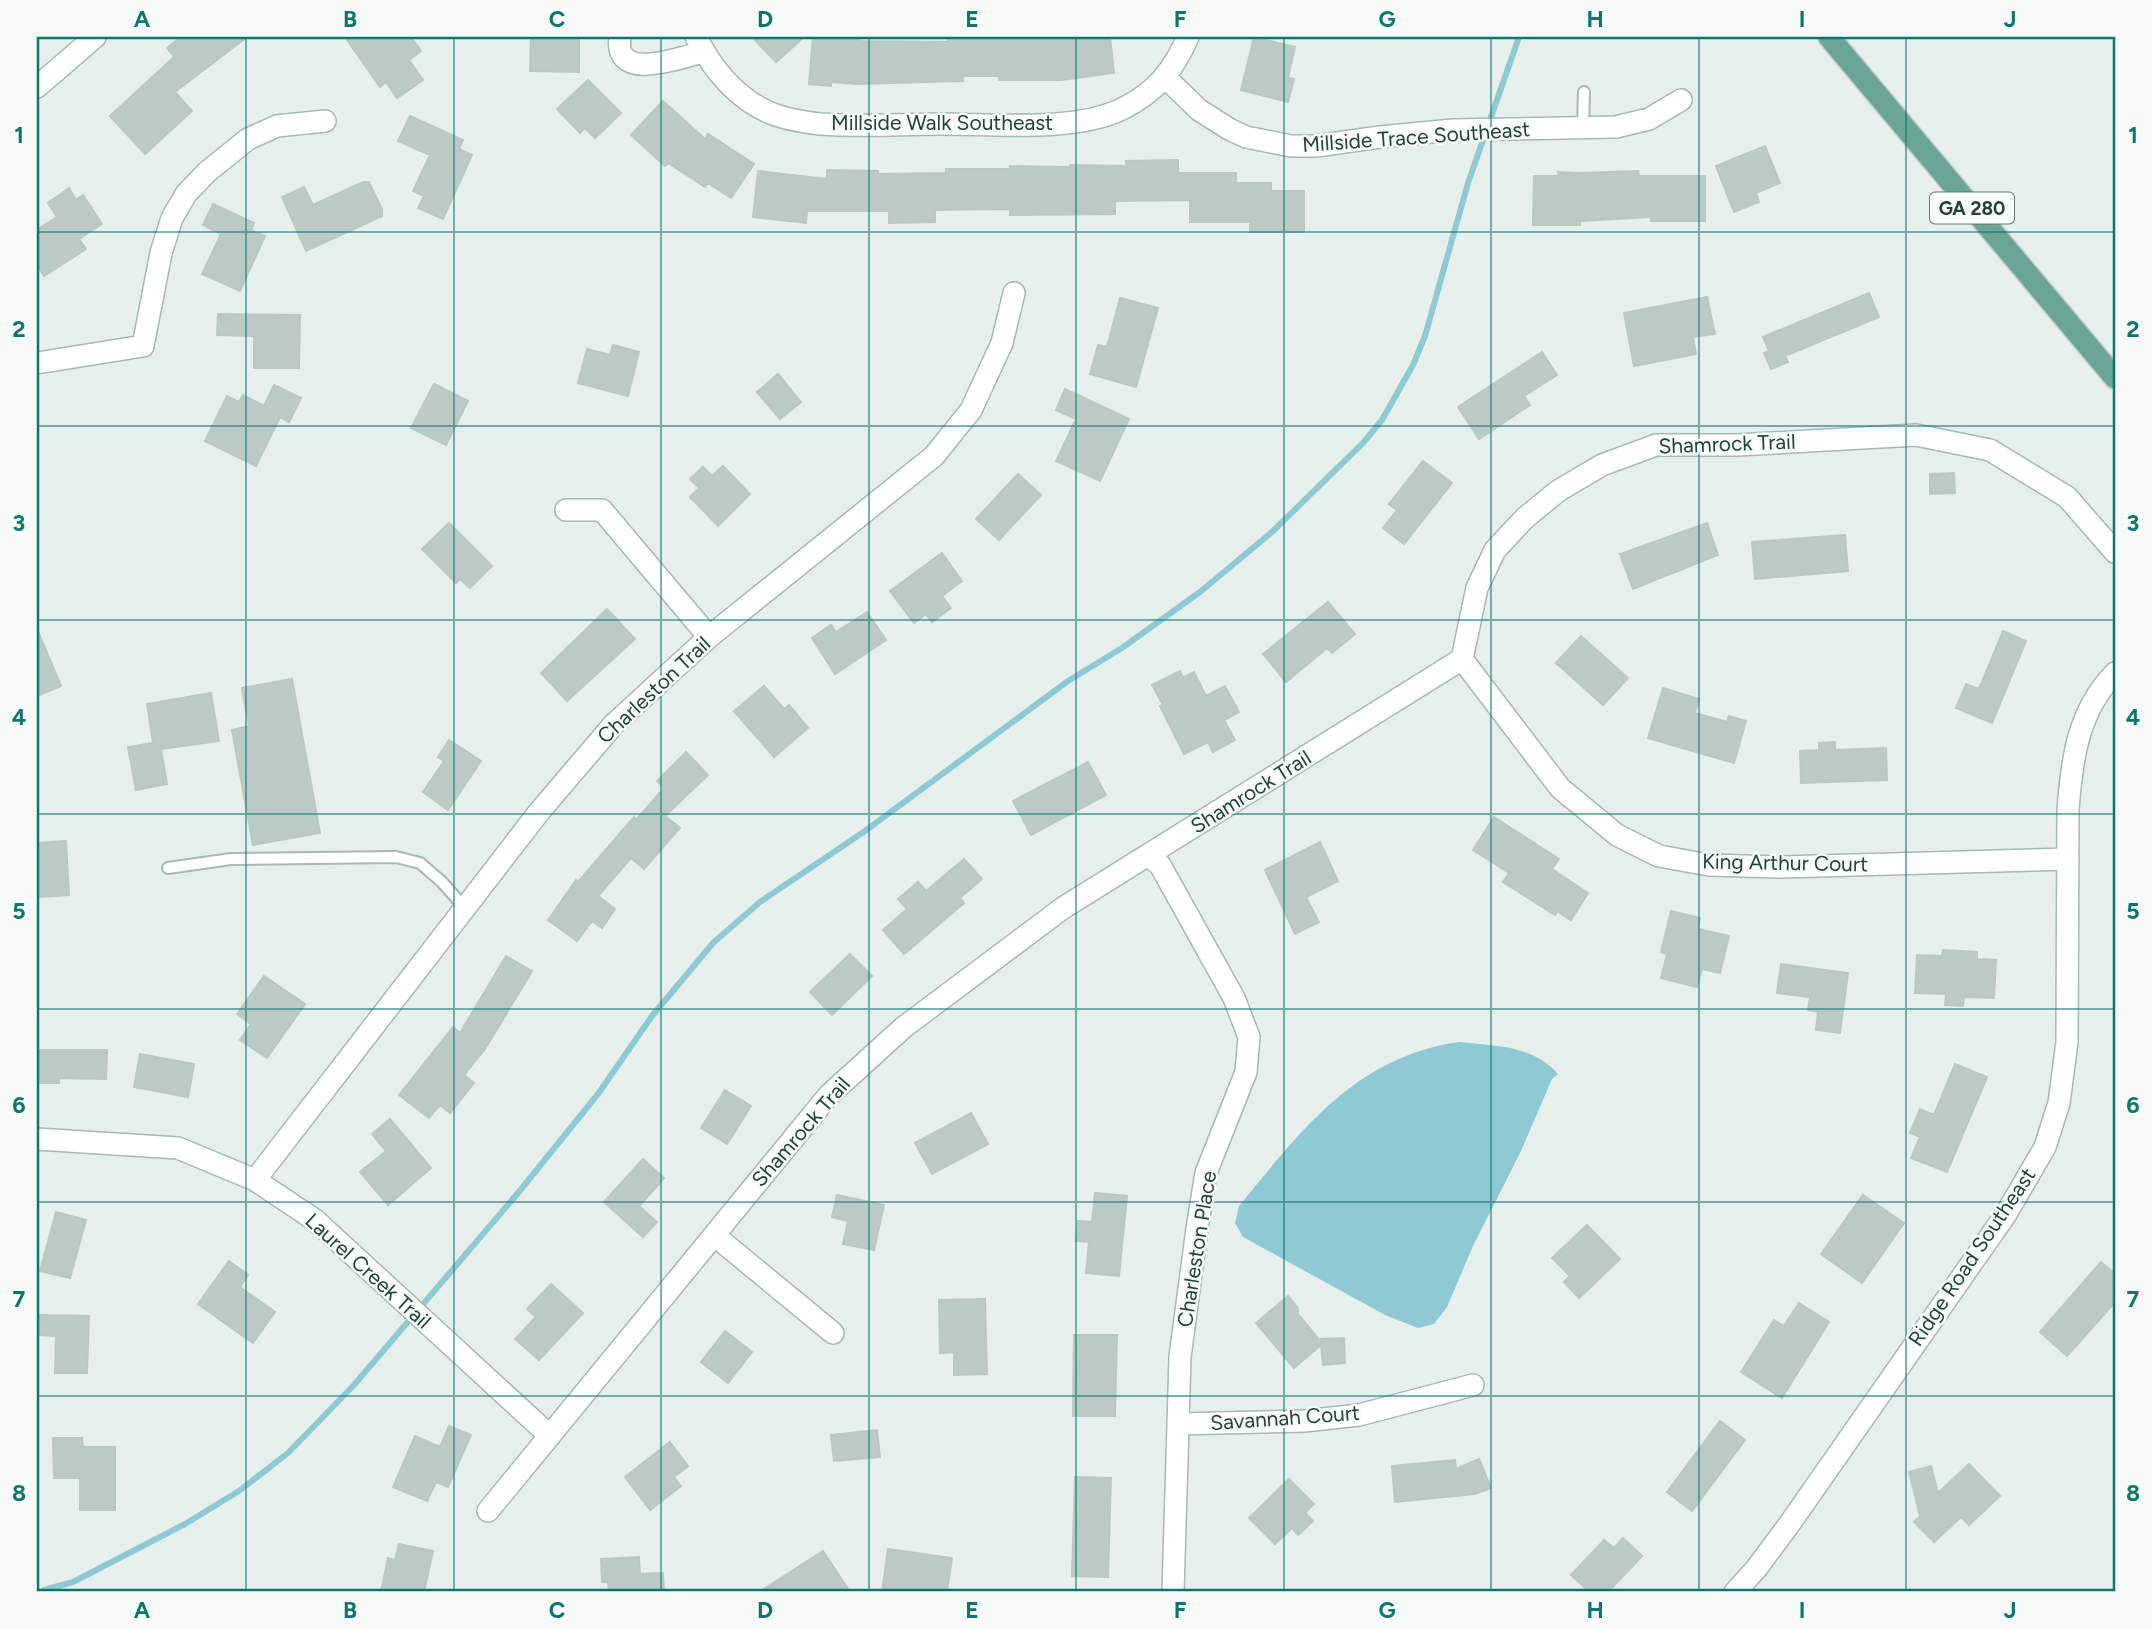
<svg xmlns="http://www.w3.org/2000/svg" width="2152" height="1629" font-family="Figtree,sans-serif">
<rect width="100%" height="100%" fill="#e6efeb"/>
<path fill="#8ec9d4" d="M1459 1042C1495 1046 1533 1045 1558 1074L1552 1079 1521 1151 1473 1246 1447 1307 1434 1324 1418 1328 1385 1315 1243 1237 1235 1223 1239 1206C1302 1130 1355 1057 1459 1042Z"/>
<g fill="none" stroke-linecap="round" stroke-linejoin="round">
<path stroke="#8ec9d4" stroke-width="6" d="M44 1590 73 1582 185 1524 239 1491 288 1453 354 1385 518 1193 598 1094 652 1016 713 943 760 902 865 831 1068 681 1122 648 1200 592 1272 532 1363 443 1382 420 1413 365 1425 336 1468 183 1519 37"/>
</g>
<path fill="#bbcac4" stroke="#b8c9c2" stroke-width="2" d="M181 37H247L175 92 192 111 145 154 110 116 174 57 167 48Z
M345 37H411L421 51 409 60 423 80 397 98 386 82 380 87Z
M531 37H579V72L530 71Z
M752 37H804L776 62Z
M813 37H860L859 41 948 42V37H1110L1114 73 1061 80H999V76H963V81L855 84 831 82V86L809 84Z
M1254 37 1295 47 1288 78 1294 79 1288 102 1241 90Z
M588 80 621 113 595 138 585 128 580 133 557 109Z
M663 101 705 139 708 134 754 164 731 198 708 183 705 187 668 163 665 166 631 135Z
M410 116 463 140 459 149 472 155 443 219 418 208 424 196 413 191 430 155 398 141Z
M1765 146 1780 183 1756 193 1759 202 1734 212 1716 166Z
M1178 160V173H1236V183H1271V191H1304V232H1250V222H1190V200L1115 201V214L1010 215V209L935 210V222L889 223V211H807L806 223 753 217 758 171 827 179V170L878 171V174L946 173V169H1010V166L1070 167V165L1126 166V161Z
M1638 171 1639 176H1705V221H1651V217L1580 221V225H1533L1534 176H1559L1558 172 1580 173Z
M363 182H369L382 209V216L306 251 282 197 304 187 313 205Z
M69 188 76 200 83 195 102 224 79 239 86 249 44 276 37 265V230L57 217 48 203Z
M213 204 254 223 251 230 265 236 240 291 202 274 221 234 203 225Z
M1869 293 1879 317 1785 356 1788 362 1771 369 1764 353 1769 351 1763 337Z
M1707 297 1715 334 1693 337 1696 354 1634 366 1624 313Z
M1120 298 1158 308 1136 387 1090 374 1098 345 1107 347Z
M218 314 300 315 299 368H254V336L217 335Z
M613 345 639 352 628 396 578 383 587 349 610 355Z
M1542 352 1557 375 1524 396 1530 405 1479 439 1458 407Z
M778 374 801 402 780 419 757 392Z
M434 384 468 401 446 445 411 428Z
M274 385 301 398 289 422 280 417 256 466 205 441 227 396 239 402 243 395 264 406Z
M1065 389 1129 419 1100 481 1056 461 1076 419 1056 410Z
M1423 461 1452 483 1404 544 1383 528 1397 510 1389 504Z
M723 466 750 494 718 526 690 497 699 488 690 479 703 467 712 476Z
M1954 473 1955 493 1930 494V474Z
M1018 474 1041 495 999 540 976 519Z
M449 523 492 566 470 588 460 579 456 583 422 549Z
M1707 523 1718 555 1633 589 1620 554Z
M1845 535 1848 571 1755 579 1752 542Z
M942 553 962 581 942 596 951 608 932 622 926 614 914 623 890 591Z
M1328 602 1355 634 1332 653 1327 648 1286 682 1263 654Z
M607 609 635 639 567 701 541 673Z
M867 612 886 640 835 674 812 638 831 625 836 632Z
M37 629 61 686 37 696Z
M2003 631 2026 641 1992 723 1956 708 1966 684 1979 689Z
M1581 636 1628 678 1603 705 1556 663Z
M1180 671 1183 678 1194 672 1206 696 1225 686 1239 712 1224 720 1235 740 1213 752 1208 742 1184 754 1160 706 1163 705 1152 685Z
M292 679 320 833 253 845 232 730 249 726 242 688Z
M764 686 784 709 789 705 808 728 774 757 734 711Z
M1663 688 1699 699 1695 713 1727 722 1729 716 1746 721 1734 763 1648 738Z
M211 693 219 741 161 749 167 784 136 790 128 747 153 743 147 704Z
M449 740 481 761 448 810 423 792 444 761 438 757Z
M1835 742V750L1886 748 1887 780 1801 783 1800 751 1819 750V743Z
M686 752 708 775 665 816 680 828 644 869 631 858 598 896 615 909 602 928 592 921 577 941 548 920 576 880 578 882 634 817 636 820 664 788 657 781Z
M1088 762 1106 795 1031 835 1013 801Z
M1494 817 1559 859 1552 869 1588 893 1571 920 1557 911 1555 915 1503 882 1509 873 1473 850Z
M66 841 69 895 37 897V843Z
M1320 842 1338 881 1306 897 1319 922 1295 934 1265 870Z
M964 859 982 879 960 898 964 903 904 954 883 930 907 909 898 899 918 882 926 891Z
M1671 911 1700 918 1698 929 1729 936 1720 973 1702 969 1697 987 1661 978 1667 954 1661 952Z
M1943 950 1977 952V959L1996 960 1994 998 1964 997 1963 1006 1945 1005 1946 994 1915 993 1917 955 1942 956Z
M850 954 872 976 832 1015 810 992Z
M506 956 532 971 485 1049 464 1075 474 1083 450 1113 440 1105 429 1118 399 1095 453 1027 460 1033Z
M1781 964 1848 973 1840 1033 1816 1030 1818 1012 1808 1010 1810 997 1777 993Z
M264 976 305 1004 267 1058 240 1040 251 1024 237 1014Z
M39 1050H107L106 1079 59 1078V1083H38Z
M140 1054 194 1064 188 1097 134 1087Z
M1955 1064 1987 1077 1947 1172 1911 1158 1920 1137 1910 1133 1920 1109 1934 1115Z
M725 1090 751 1106 727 1144 701 1128Z
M971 1113 988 1144 932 1174 915 1143Z
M390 1119 431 1168 388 1205 360 1172 386 1151 372 1134Z
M643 1159 664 1178 639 1206 657 1222 643 1237 604 1202Z
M1095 1193 1127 1196 1119 1276 1086 1273 1089 1242 1076 1241 1078 1221 1092 1222Z
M837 1195 884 1205 874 1250 843 1244 848 1221 832 1217Z
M1863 1195 1904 1223 1862 1283 1821 1254Z
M56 1212 86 1220 70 1278 40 1271Z
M1587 1225 1620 1259 1579 1298 1564 1282 1570 1276 1552 1258Z
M229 1261 248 1275 240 1287 275 1312 253 1343 198 1304Z
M2101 1262 2115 1274V1302L2067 1356 2040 1332Z
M551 1284 583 1313 539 1360 515 1339 536 1317 527 1309Z
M1288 1296 1298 1308V1314L1321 1342V1339L1344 1338 1345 1363 1323 1365 1321 1345 1294 1368 1256 1323Z
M985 1299 987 1374 954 1375V1352L940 1353 939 1300Z
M1799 1303 1829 1322 1782 1398 1741 1372 1774 1320 1784 1326Z
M37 1315 89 1316 87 1373H55L56 1336 37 1335Z
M725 1331 752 1352 728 1383 701 1362Z
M1074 1335H1117L1115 1416H1073Z
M1720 1421 1745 1440 1692 1511 1667 1492Z
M449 1426 471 1435 448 1487 436 1482 427 1501 393 1487 415 1436 440 1447Z
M877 1430 880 1457 834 1461 831 1435Z
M53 1438H82L83 1447H115V1510H80V1478H54Z
M670 1442 688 1466 674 1477 681 1486 650 1510 625 1477Z
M1479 1459 1491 1488 1475 1494 1395 1502 1392 1466 1455 1460 1456 1469Z
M1969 1464 2000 1496 1969 1525 1961 1517 1934 1542 1914 1522 1920 1516 1909 1472 1931 1466 1938 1493Z
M1075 1477 1111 1478 1108 1577 1072 1576Z
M1289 1479 1314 1504 1305 1513 1313 1521 1298 1535 1292 1528 1275 1544 1249 1518Z
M1623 1538 1642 1556 1608 1592H1590L1571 1575 1604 1540 1614 1548Z
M399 1544 433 1551 424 1592H381L388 1558 395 1560Z
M888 1549 952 1558 947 1592H882Z
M823 1551 850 1592H759Z
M639 1557 640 1574 663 1573 664 1592H609L608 1582H602L601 1559Z"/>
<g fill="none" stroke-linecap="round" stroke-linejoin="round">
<g stroke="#a8b8b2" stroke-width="14">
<path id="service" d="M1583 127 1584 92
M168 868 231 859 396 857 420 863 442 882 465 908"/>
</g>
<g stroke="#a8b8b2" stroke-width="24">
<path id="minor" d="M620 37C613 84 681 57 703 52
M696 37C712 68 735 97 768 112 784 119 803 122 820 124 860 127 902 124 942 124 995 124 1075 132 1122 109 1156 92 1173 71 1188 37
M1166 78 1199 110 1229 129 1246 137 1291 146H1316L1380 137 1453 130 1616 127 1649 119 1681 100
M37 363 143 346 161 253 172 218 186 194 207 172 248 139 277 126 325 121
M566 510H602L709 637
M1462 659 1560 788 1617 835 1659 856 1709 865 1782 867 2068 859
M1149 856 1160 865 1234 998 1249 1037 1246 1072 1206 1173 1197 1229 1180 1357 1173 1592
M37 1139 178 1148 255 1180 315 1220 550 1436
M255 1180 539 812 614 724 709 637 934 456 971 410 1002 343 1014 293
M714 1235 833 1333
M1178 1424 1304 1421 1359 1415 1473 1385
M488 1511 829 1095 904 1027 1063 908 1462 659 1477 588 1495 550 1525 518 1558 491 1602 465 1656 445H1738L1916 435 1990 450 2067 497 2115 552"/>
</g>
<g stroke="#a8b8b2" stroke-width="24">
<path id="tertiary" d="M37 87 95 37
M1735 1592 1756 1569 1788 1526 2006 1214 2045 1147 2059 1103 2067 1042 2068 809C2072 758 2078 711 2115 673"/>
</g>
<g stroke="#c2cac8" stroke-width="24">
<path id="primary" d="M1829 37 2115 378"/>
</g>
<use href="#service" stroke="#fff" stroke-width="10"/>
<use href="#minor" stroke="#fff" stroke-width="21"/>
<use href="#tertiary" stroke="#fff" stroke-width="21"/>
<use href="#primary" stroke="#6aa596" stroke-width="21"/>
</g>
<path fill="none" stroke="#0f766e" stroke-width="2" stroke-opacity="0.55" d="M246 37V1592M454 37V1592M661 37V1592M869 37V1592M1076 37V1592M1284 37V1592M1491 37V1592M1699 37V1592M1906 37V1592M37 232H2115M37 426H2115M37 620H2115M37 814H2115M37 1009H2115M37 1202H2115M37 1396H2115"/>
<g text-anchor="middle" stroke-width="5" stroke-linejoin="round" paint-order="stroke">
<rect fill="#f7fbf9" stroke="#637a73" stroke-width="2" x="1930" y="192.5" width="84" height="31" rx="5"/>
<g font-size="19" font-weight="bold" fill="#24423a">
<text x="1972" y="215">GA 280</text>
</g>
<g font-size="21" fill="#24423a" stroke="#f7fbf9">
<text x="942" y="130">Millside Walk Southeast</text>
<text transform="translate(1416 137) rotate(-4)" y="7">Millside Trace Southeast</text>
<text transform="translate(1727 444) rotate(-2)" y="7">Shamrock Trail</text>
<text transform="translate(654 690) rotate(-43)" y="7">Charleston Trail</text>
<text transform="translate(1251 792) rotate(-32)" y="7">Shamrock Trail</text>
<text transform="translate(1785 863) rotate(1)" y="7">King Arthur Court</text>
<text transform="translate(801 1132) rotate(-49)" y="7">Shamrock Trail</text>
<text transform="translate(1197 1249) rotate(-81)" y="7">Charleston Place</text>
<text transform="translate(1972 1257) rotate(-56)" y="7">Ridge Road Southeast</text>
<text transform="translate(368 1271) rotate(42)" y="7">Laurel Creek Trail</text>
<text transform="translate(1285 1418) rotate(-4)" y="7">Savannah Court</text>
</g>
</g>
<rect width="2152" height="1629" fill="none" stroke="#f7fbf9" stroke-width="77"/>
<rect x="38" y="38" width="2076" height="1552" fill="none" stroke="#0f766e" stroke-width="2.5"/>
<g font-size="23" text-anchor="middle" font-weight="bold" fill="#0f766e">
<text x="142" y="27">A</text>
<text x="350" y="27">B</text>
<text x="557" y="27">C</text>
<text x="765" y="27">D</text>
<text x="972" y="27">E</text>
<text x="1180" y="27">F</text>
<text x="1387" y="27">G</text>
<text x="1595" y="27">H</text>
<text x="1802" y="27">I</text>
<text x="2010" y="27">J</text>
<text x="19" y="143">1</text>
<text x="2133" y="143">1</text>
<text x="19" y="337">2</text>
<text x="2133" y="337">2</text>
<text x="19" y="531">3</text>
<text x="2133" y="531">3</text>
<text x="19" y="725">4</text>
<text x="2133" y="725">4</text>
<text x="19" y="919">5</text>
<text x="2133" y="919">5</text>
<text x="19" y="1113">6</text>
<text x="2133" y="1113">6</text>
<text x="19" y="1307">7</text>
<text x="2133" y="1307">7</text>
<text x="19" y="1501">8</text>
<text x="2133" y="1501">8</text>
<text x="142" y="1618">A</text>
<text x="350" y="1618">B</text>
<text x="557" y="1618">C</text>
<text x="765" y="1618">D</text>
<text x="972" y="1618">E</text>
<text x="1180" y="1618">F</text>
<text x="1387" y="1618">G</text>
<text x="1595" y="1618">H</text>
<text x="1802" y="1618">I</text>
<text x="2010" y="1618">J</text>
</g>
</svg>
